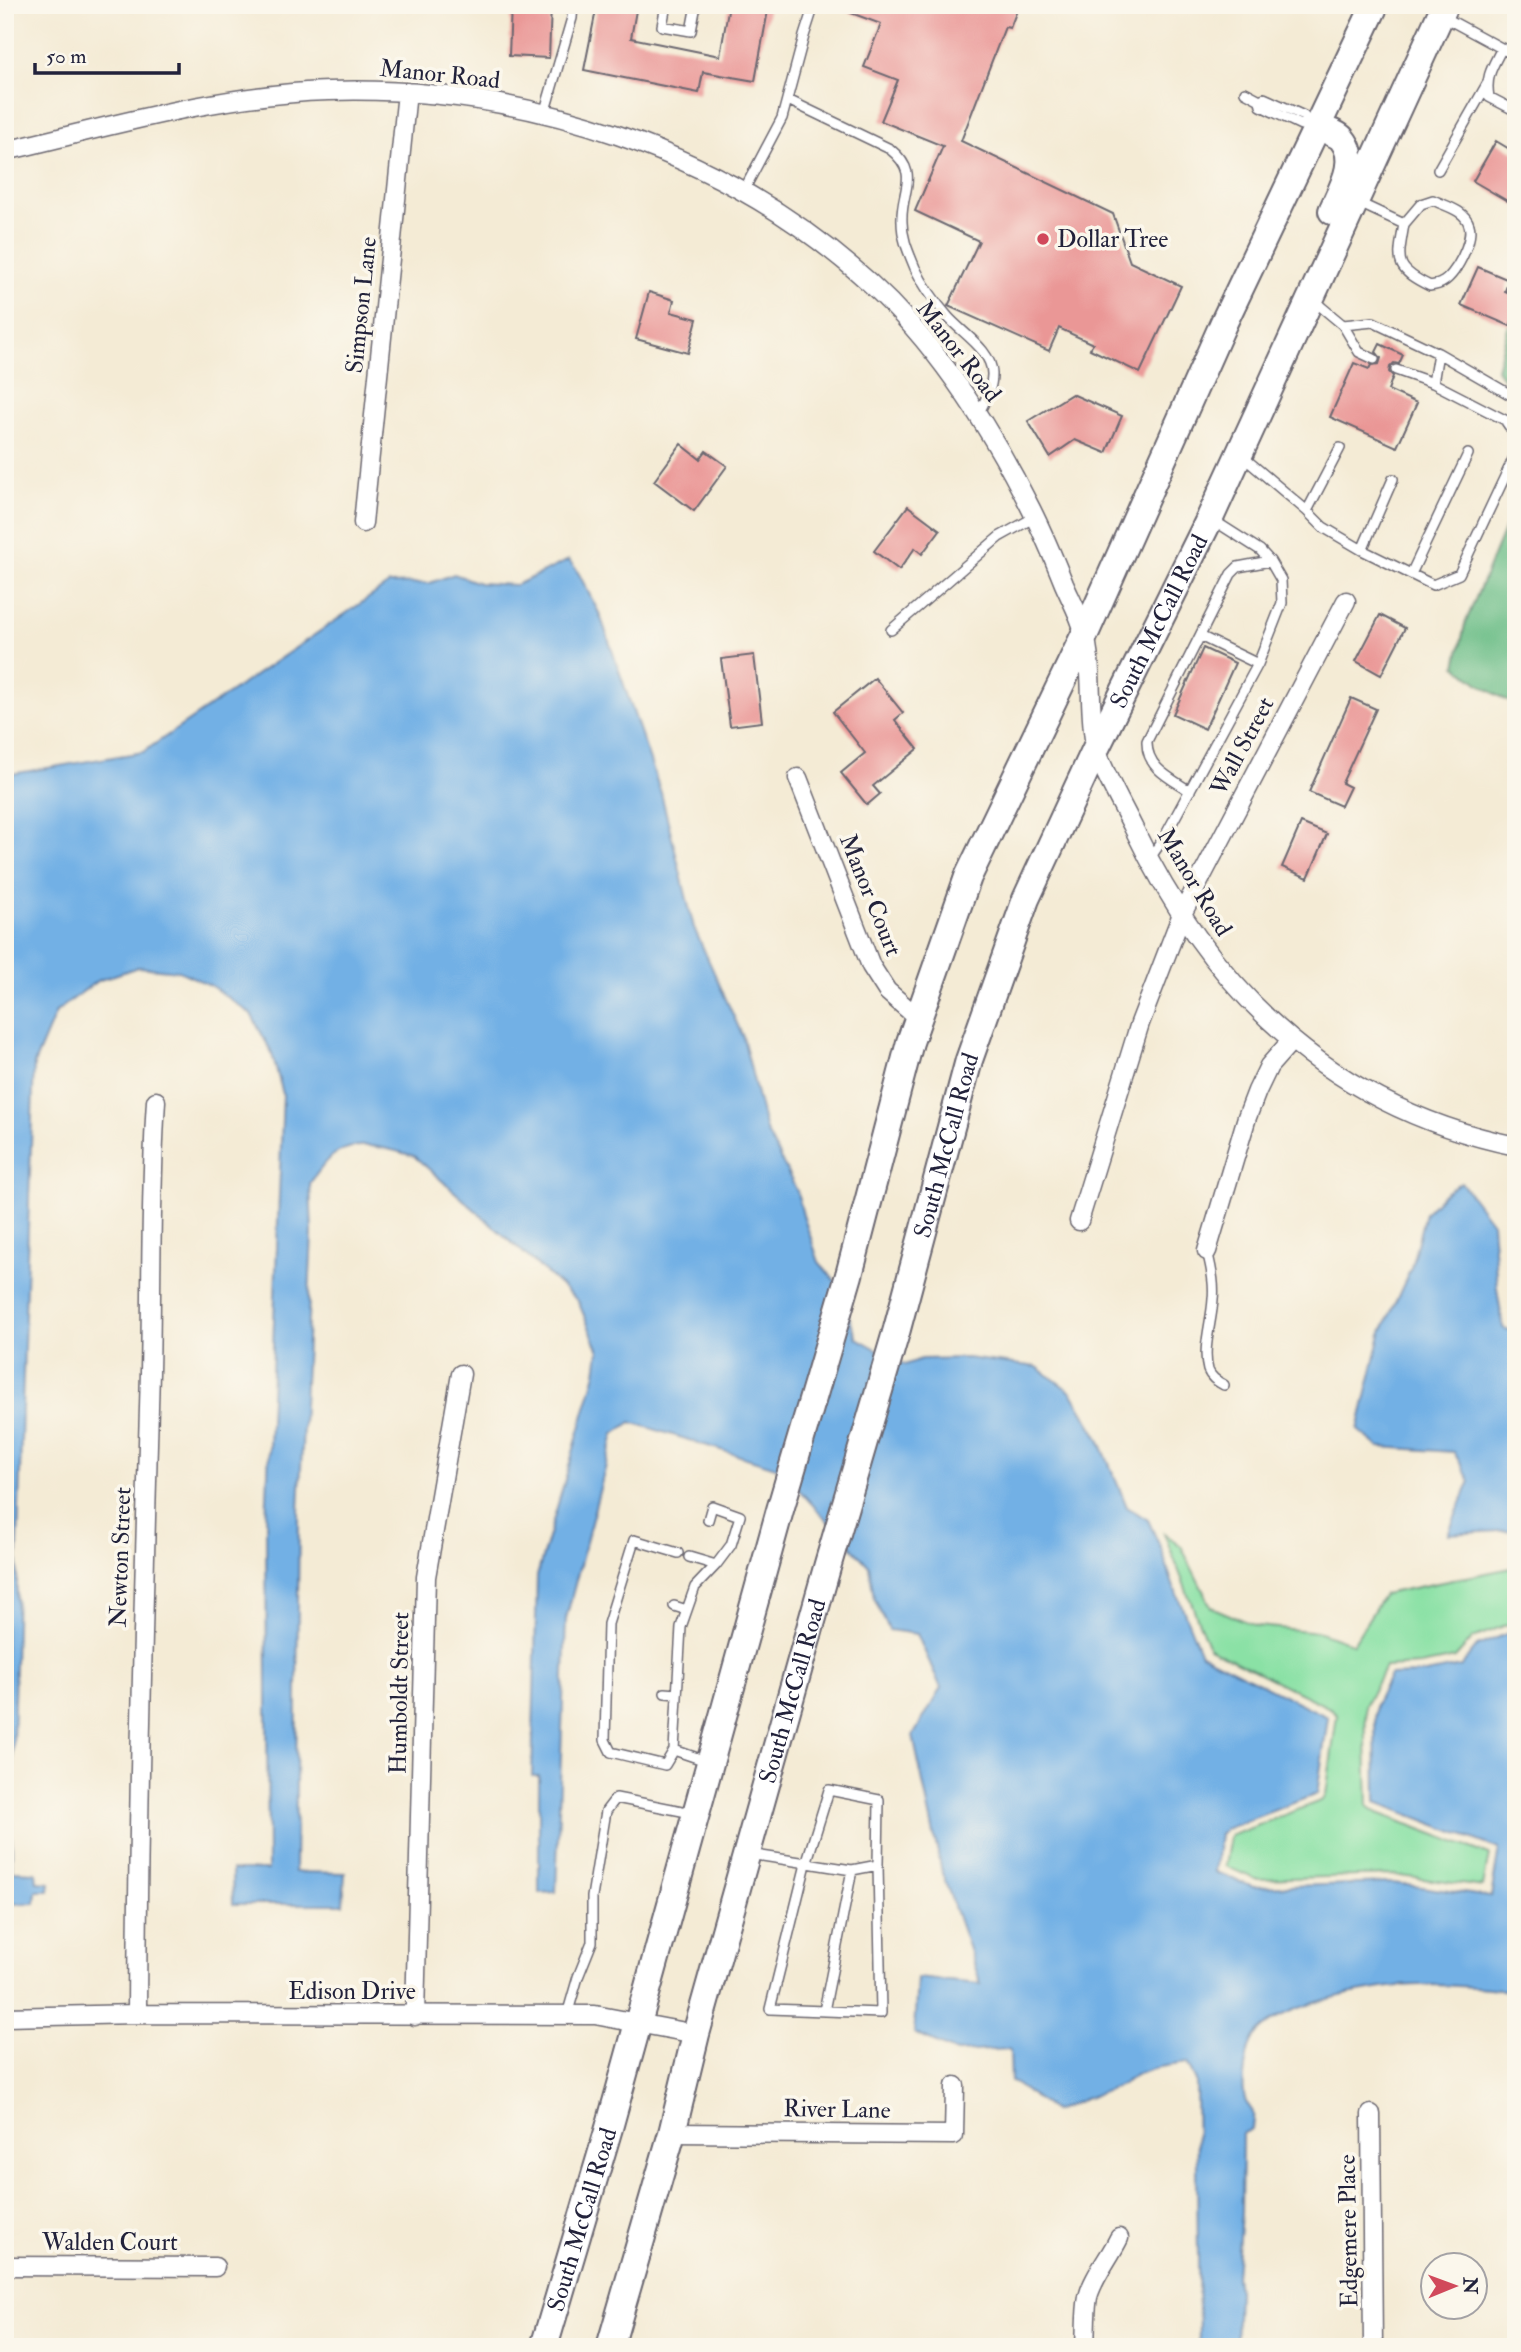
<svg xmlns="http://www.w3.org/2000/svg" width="1521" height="2352" font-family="'IM FELL Double Pica',serif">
<rect width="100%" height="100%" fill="#fbf7ec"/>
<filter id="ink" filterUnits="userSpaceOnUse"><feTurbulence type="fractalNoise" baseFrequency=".0143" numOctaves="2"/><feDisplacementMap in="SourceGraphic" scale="14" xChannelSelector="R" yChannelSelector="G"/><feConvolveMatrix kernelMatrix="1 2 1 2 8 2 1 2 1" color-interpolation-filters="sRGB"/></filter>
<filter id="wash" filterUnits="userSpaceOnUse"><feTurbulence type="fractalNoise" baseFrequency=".00686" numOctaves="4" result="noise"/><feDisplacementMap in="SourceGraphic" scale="28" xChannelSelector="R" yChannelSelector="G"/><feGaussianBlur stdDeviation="1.57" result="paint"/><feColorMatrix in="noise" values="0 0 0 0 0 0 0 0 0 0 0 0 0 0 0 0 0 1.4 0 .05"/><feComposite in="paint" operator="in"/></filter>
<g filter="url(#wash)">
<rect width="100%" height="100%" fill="#f4ebd5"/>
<path fill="#8ae1a5" stroke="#568270" stroke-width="2" d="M1164 1533 1181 1546 1211 1607 1256 1626 1320 1632 1353 1644 1384 1594 1516 1567V1621L1473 1638 1455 1658 1420 1665 1385 1667 1365 1706 1368 1806 1378 1813 1489 1855 1483 1887 1393 1875 1255 1879 1225 1866 1230 1836 1323 1800 1326 1795 1337 1715 1332 1709 1209 1648Z"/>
<path fill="#6fbf8a" stroke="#487062" stroke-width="2" d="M1516 310V397L1497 369 1509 324Z
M1516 501V706L1482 686 1456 666 1465 624Z"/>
<path fill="#72b0e5" stroke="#4a6990" stroke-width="2" d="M569 560 579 574 600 615 661 793 694 928 743 1037 766 1131 797 1191 803 1215 819 1262 836 1282 857 1338 905 1365 921 1359 967 1358 1037 1367 1071 1392 1098 1437 1127 1507 1148 1520 1162 1551 1172 1582 1201 1654 1328 1717 1317 1794 1225 1829 1220 1834 1215 1872 1253 1887 1393 1883 1491 1897 1499 1849 1376 1802 1375 1705 1390 1675 1421 1674 1461 1666 1477 1646 1516 1630V1990C1484 1988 1451 1984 1420 1985 1380 1985 1278 2003 1254 2037 1246 2049 1241 2086 1245 2100 1246 2104 1252 2108 1253 2113 1254 2118 1252 2125 1252 2129L1242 2134 1241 2213 1236 2276 1238 2291 1236 2347H1199L1196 2081 1187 2063 1159 2067 1137 2074 1121 2085 1054 2111 1011 2081 1010 2049 956 2052 914 2033 917 1978 981 1984 942 1872 913 1736 941 1688 917 1634 889 1630 874 1598 869 1566 779 1468 631 1422 614 1434 566 1619 556 1892 539 1893V1776H532L537 1576 596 1373 599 1351 578 1301 414 1156C388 1149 360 1138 335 1154 326 1160 317 1174 310 1183L312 1233 299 1512 295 1872 345 1873 343 1904H233L232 1870H268L266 1523 283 1094 271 1051 251 1014 210 985 179 971 138 967 97 981 56 1012 34 1064C27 1252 20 1439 16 1627 14 1709 11 1790 12 1871L36 1872 37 1882 50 1883 49 1891H36L35 1903 5 1904V775L143 752 389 584 430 583 454 574 479 583 516 585Z
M1461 1182 1492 1223 1497 1288 1503 1328 1516 1332V1530L1448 1534 1470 1481 1454 1452 1379 1447 1358 1430 1381 1334 1411 1268 1425 1213 1442 1195Z"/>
<g id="blocks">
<path fill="#ea9796" d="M511 5H551L549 58 509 56Z
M597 5H637L631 38 720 56 729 5H769L755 81 703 72 699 93 584 70Z
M835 5H1019L1010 28 1005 27 961 141 1113 214 1130 262 1181 286 1140 373 1090 349 1093 344 1059 328 1049 351 948 306 979 241 915 211 943 146 881 121 898 80 864 67 881 24 835 7Z
M1496 141 1516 153V206L1473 181Z
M1478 267 1509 280 1505 291 1516 296V311L1510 326 1461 305Z
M649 292 674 300 671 312 697 319 688 353 636 339Z
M1380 344 1403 355 1399 364 1394 363 1390 367 1389 372 1393 376 1388 390 1417 403 1397 447 1330 417 1354 363 1369 369 1371 365 1379 364 1381 358 1376 352Z
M1072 394 1122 416 1106 453 1075 440 1050 457 1028 421Z
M681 444 700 459 706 451 727 466 694 511 654 481Z
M908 506 940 530 922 554 915 548 899 570 874 551Z
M1380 615 1405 628 1381 675 1356 661Z
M1203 648 1235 663 1205 729 1173 714Z
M754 655 762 722 730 726 721 659Z
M875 678 903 713 895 720 918 749 873 786 880 794 867 805 841 773 865 753 833 712Z
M1351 698 1376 709 1342 783 1350 787 1341 806 1309 792Z
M1301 823 1327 834 1308 878 1282 867Z"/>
</g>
</g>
<g filter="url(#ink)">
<use href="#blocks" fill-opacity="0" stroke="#6c6871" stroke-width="2"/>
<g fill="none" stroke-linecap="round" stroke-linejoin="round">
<g stroke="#6c6871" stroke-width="12">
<path id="service" d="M666 5 662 26 691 31 696 5
M1442 16 1516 56
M1502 48C1493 66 1485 76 1489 97L1516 111
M1245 92 1260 100 1264 98 1304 116 1307 123 1301 125 1261 106 1260 100
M788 100 890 149C922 175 900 190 902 222 902 239 909 253 915 268 923 285 936 303 948 317 962 333 993 351 992 375 992 390 984 402 978 415
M544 114 572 18 573 5
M1438 170 1487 84
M743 192 782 118 804 36 814 5
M1357 202 1404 224C1398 261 1393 268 1430 286 1434 285 1438 285 1441 283 1455 277 1474 240 1469 225 1465 210 1445 206 1433 200L1421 204 1404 224
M1313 300 1343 325 1359 352 1374 359
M1343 325 1373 322 1438 353 1516 398
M1396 370 1433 383 1505 420 1516 436
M1433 383 1438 353
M1242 456 1307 511 1323 527 1362 550 1433 585 1459 574 1516 453
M1307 511 1340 448
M1362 550 1393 479
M1411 574 1468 454
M891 630 999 537 1035 517
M1200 636 1258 664
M1190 791C1170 778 1146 768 1147 741L1231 574 1238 567 1270 561
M1150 858 1164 838 1258 664 1282 603 1281 580 1270 561 1260 550 1213 520
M1207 1251C1211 1266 1215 1283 1213 1299 1212 1321 1202 1349 1208 1370 1211 1378 1217 1381 1224 1385
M678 1553 634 1540 608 1624 605 1740 611 1752 665 1765 674 1750 681 1627 695 1587 716 1565 731 1545 740 1516 712 1506 708 1520
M689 1557 716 1565
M674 1606 687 1610
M665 1693 677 1694
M674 1750 709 1762
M749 1854 852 1870 878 1865 879 1800 829 1790 806 1864 770 2009 881 2013 878 1865
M824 2011 852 1870
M567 2015 578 1977 592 1942V1897L606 1811 616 1798 692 1813"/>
</g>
<g stroke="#6c6871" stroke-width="21">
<path id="minor" d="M5 151C112 126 219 94 329 91 524 85 725 151 870 283 938 345 990 427 1031 509 1043 533 1054 559 1064 584 1071 600 1080 616 1084 632 1094 665 1088 710 1095 744 1100 767 1123 806 1134 829 1212 992 1334 1109 1516 1146
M363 523 407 92
M798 778 871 966 887 991 918 1018
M1079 1221 1140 1023 1182 914 1346 601
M1207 1251 1247 1117 1257 1091 1269 1066 1292 1040
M137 2014C138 1800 144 1586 150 1372 152 1282 150 1192 156 1101
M415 2016 426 1577 461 1374
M5 2017 137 2014 595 2015 696 2034
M1371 2114 1373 2347
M672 2133 954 2135 955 2086
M5 2266 215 2267
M1085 2347C1086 2331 1085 2313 1088 2297 1093 2277 1110 2257 1119 2238"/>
</g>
<g stroke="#6c6871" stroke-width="30">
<g id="primary">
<path d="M1317 127C1324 130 1337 133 1342 139 1360 160 1341 190 1332 211"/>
<path id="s1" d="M544 2347 609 2128 780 1510 849 1275 910 1042 968 877 1085 634 1224 322 1375 5"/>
<path id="s2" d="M610 2347 672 2133 696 2034 828 1564 897 1329 969 1060 1026 899 1096 748 1210 518 1445 5"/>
</g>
</g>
<use href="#service" stroke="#fff" stroke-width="9"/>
<use href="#minor" stroke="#fff" stroke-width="18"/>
<use href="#primary" stroke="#fff" stroke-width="26"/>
</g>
</g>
<circle fill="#d1495b" stroke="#fbf7ec" stroke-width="2.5" cx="1043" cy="239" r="7"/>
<g text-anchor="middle" stroke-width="7" stroke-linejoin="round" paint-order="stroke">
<g font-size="24" fill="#22223b" stroke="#fbf7ec">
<text transform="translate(440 74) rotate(6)" y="8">Manor Road</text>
<text transform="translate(361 305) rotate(-84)" y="8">Simpson Lane</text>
<text transform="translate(959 351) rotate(52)" y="8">Manor Road</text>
<text dy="8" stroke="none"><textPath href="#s2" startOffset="1815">South McCall Road</textPath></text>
<text transform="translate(1242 746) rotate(-62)" y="8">Wall Street</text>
<text transform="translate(1195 882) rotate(59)" y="8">Manor Road</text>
<text transform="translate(871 895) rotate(68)" y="8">Manor Court</text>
<text dy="8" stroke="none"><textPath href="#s2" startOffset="1248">South McCall Road</textPath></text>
<text transform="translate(120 1557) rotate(-88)" y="8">Newton Street</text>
<text dy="8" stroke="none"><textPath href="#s2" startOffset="681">South McCall Road</textPath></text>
<text transform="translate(399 1693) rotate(-89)" y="8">Humboldt Street</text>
<text x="352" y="1999">Edison Drive</text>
<text transform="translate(837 2109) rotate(1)" y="8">River Lane</text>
<text dy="8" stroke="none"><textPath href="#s1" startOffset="133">South McCall Road</textPath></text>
<text transform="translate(1348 2231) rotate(-91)" y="8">Edgemere Place</text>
<text x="110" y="2250">Walden Court</text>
</g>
<g font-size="24" fill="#22223b" stroke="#fbf7ec" text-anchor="start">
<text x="1057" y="247">Dollar Tree</text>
</g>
</g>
<rect width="1521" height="2352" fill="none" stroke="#fbf7ec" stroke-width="28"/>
<g transform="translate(1454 2286) rotate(89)"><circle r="33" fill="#fbf7ec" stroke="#a4a2a5" stroke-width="2"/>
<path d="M0-5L12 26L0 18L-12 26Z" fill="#d1495b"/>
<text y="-10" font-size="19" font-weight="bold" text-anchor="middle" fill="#22223b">N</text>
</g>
<path d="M35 63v10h144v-10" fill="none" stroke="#22223b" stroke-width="3.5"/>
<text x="46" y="63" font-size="21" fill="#22223b" stroke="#fbf7ec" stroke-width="5" paint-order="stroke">50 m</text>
</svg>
